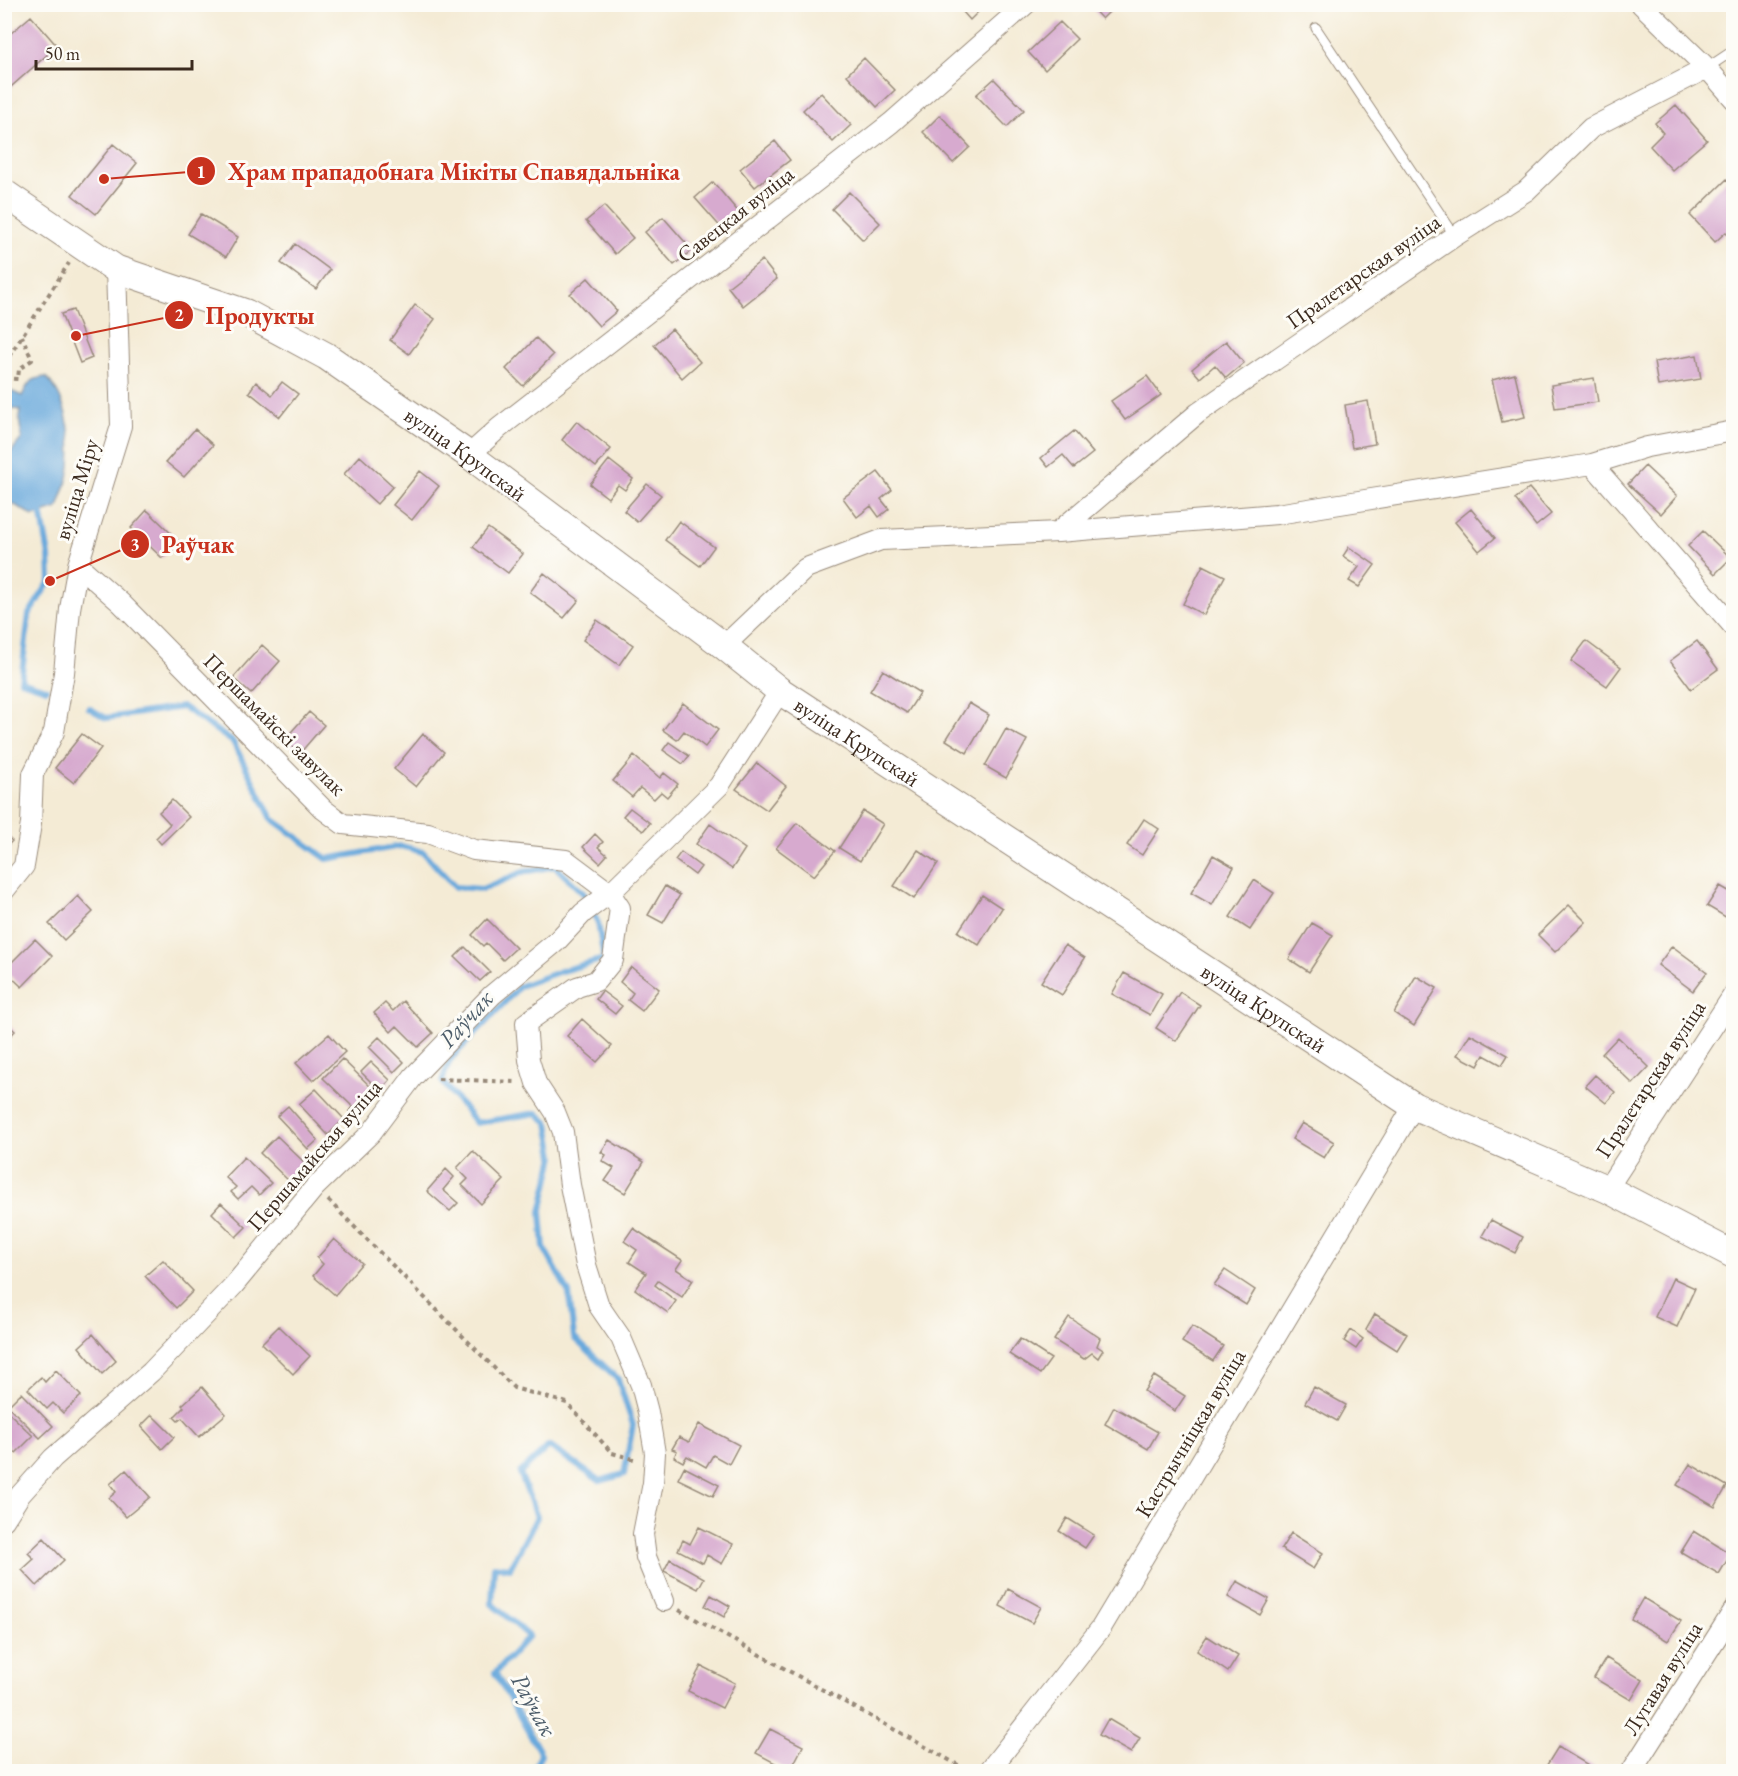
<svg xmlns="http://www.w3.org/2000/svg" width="1738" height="1776" font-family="'EB Garamond',serif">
<rect width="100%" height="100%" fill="#fdfcf7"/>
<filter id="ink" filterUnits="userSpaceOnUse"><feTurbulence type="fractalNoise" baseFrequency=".0167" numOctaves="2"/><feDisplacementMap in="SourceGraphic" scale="12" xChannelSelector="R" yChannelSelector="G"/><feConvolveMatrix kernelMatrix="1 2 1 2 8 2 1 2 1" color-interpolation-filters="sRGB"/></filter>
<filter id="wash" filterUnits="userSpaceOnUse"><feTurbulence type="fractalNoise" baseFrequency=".008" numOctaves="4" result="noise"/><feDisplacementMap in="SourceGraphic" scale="24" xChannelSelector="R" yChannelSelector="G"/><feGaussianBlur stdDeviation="1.35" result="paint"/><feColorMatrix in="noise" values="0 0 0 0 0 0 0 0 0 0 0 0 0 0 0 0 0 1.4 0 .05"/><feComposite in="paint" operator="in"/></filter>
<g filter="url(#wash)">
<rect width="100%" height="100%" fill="#f4ebd5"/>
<path fill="#69a9dc" stroke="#526a7d" stroke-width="1.5" d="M46 377C67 398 73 437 70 466 69 480 62 495 58 508L33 516 5 499V456L7 457 22 438 19 419 20 410 5 407V392L11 391 22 396C28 383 31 378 46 377Z"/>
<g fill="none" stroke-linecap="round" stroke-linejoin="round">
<path stroke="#69a9dc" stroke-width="6" d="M36 508 41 511 49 556 50 581 29 614 21 681 46 689
M89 708 106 718 183 707 233 742 272 819 327 859 401 846 423 852 455 887 482 889 523 872 555 866 584 894 598 923 604 959 561 971 520 986 450 1060 442 1081 476 1123 537 1113 548 1123 554 1156 541 1212 544 1248 569 1293 574 1338 618 1379 633 1425 624 1474 600 1481 549 1446 520 1473 537 1517 510 1568 494 1566 492 1604 529 1636 495 1673 541 1754 533 1772"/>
</g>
<g id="blocks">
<path fill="#d7aacf" d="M956 4H986L970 20Z
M1088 4H1117L1102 19Z
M31 16 57 46 4 93V39Z
M1060 22 1077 39 1045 70 1028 52Z
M864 58 895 90 877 107 847 75Z
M994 79 1024 110 1007 127 976 95Z
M821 93 851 125 833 142 803 110Z
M1676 105 1707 140 1672 170 1650 146 1663 133 1655 123Z
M940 115 970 147 953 163 923 132Z
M775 141 790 160 755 187 740 169Z
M113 144 137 163 96 214 72 195Z
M1727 179 1734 186V240L1726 232 1715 242 1690 215Z
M713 182 741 215 724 231 695 198Z
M849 192 880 223 863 240 832 209Z
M604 206 633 238 615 254 586 221Z
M201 214 238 237 226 257 188 234Z
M663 217 692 250 674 265 645 232Z
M295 244 330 270 316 289 281 263Z
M762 260 777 279 743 306 728 287Z
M588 278 617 311 599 326 570 294Z
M415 305 435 319 409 354 390 340Z
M73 310 92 358 80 363 61 314Z
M672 329 700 362 682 378 654 345Z
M536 338 553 355 523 386 506 369Z
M1226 341 1244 363 1226 378 1215 365 1200 378 1192 369Z
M1697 355 1701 379 1658 386 1654 362Z
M1515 374 1525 417 1502 422 1492 380Z
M1147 376 1161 395 1125 420 1111 401Z
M1594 378 1598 402 1555 408 1551 385Z
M256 382 272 395 282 382 298 394 280 417 249 392Z
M1368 401 1375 444 1352 448 1345 405Z
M577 421 611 449 596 467 562 440Z
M195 429 213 445 184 477 166 462Z
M1074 431 1093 453 1074 468 1063 455 1048 467 1041 458Z
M360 456 393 486 377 504 344 474Z
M609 460 633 479 625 490 618 485 608 498 590 484Z
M1645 466 1677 496 1661 514 1628 484Z
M420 471 439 486 412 520 393 505Z
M878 472 892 490 881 499 889 509 879 517 871 506 857 517 843 498Z
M647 484 661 495 637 522 624 511Z
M1529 488 1551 514 1536 526 1515 499Z
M1471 509 1495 538 1479 551 1455 522Z
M147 510 179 541 162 558 131 528Z
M679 521 714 547 700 566 665 540Z
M488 528 523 554 508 573 473 547Z
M1703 531 1731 558 1715 574 1688 546Z
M1349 547 1375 565 1359 587 1349 581 1359 567 1343 556Z
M1203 565 1225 576 1204 615 1183 604Z
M544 573 579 600 564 618 530 592Z
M597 620 633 645 619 665 583 640Z
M1586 641 1621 667 1607 686 1571 661Z
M1697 641 1718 669 1691 689 1670 661Z
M262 645 280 661 251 694 233 678Z
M883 670 920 693 907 713 870 691Z
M683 703 718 730 705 747 684 731 677 740 663 730Z
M969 703 989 715 967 753 946 740Z
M309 712 324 725 300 753 284 740Z
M1006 729 1027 740 1006 778 985 766Z
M82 734 101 748 74 783 55 768Z
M423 734 444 752 416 787 394 769Z
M669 742 689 756 683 764 663 750Z
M634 756 660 778 664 773 678 784 667 797 661 792 654 799 640 788 632 797 613 781Z
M757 763 786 786 767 810 736 789Z
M172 800 189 817 161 844 156 838 170 824 159 812Z
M630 808 650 823 643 831 623 816Z
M863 811 883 824 860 861 839 848Z
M1144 819 1159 829 1142 855 1127 845Z
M797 823 835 851 814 876 776 848Z
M710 824 745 849 732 869 696 844Z
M4 834 12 841 4 849Z
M595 834 603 842 598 847 607 855 600 863 583 847Z
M918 850 938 863 914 899 894 886Z
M681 852 701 867 695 875 675 860Z
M1213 855 1234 867 1212 905 1191 893Z
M1254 880 1274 893 1250 930 1230 917Z
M665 886 680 895 663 923 648 915Z
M1720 886 1734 894V922L1707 906Z
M982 895 1002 908 979 945 958 932Z
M78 896 93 912 64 940 49 924Z
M1569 905 1586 922 1555 952 1538 935Z
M487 919 516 948 503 960 486 943 483 946 472 935Z
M1312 923 1333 935 1309 972 1289 959Z
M35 939 52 956 22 987 4 970Z
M1065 945 1085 958 1062 995 1041 982Z
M1672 946 1707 972 1693 991 1658 965Z
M465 947 490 972 480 981 455 957Z
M631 967 659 989 642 1011 628 1000 633 993 620 982Z
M1124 973 1162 994 1150 1015 1112 994Z
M1416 976 1437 988 1414 1026 1394 1013Z
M602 991 622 1006 615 1014 596 999Z
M1180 992 1200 1005 1176 1041 1156 1028Z
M403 1001 433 1033 418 1047 397 1026 391 1032 374 1013 385 1003 393 1011Z
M582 1019 612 1046 597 1062 567 1036Z
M4 1021 15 1031 4 1042Z
M329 1034 345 1052 313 1081 296 1063Z
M1470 1034 1508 1055 1502 1065 1484 1055 1478 1066 1457 1055Z
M379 1037 404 1062 394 1072 369 1047Z
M1618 1037 1649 1067 1633 1084 1602 1054Z
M342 1059 373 1089 360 1102 366 1109 357 1119 349 1111 353 1107 323 1078Z
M371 1062 390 1080 380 1091 361 1072Z
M1595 1075 1615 1092 1606 1103 1585 1086Z
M316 1089 344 1119 328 1135 299 1104Z
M288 1106 318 1140 308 1149 277 1116Z
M1302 1123 1334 1142 1324 1158 1292 1139Z
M277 1136 308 1166 291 1183 260 1153Z
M609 1140 644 1162 625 1193 605 1181 614 1168 602 1161 606 1155 601 1152Z
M473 1151 504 1180 481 1204 462 1185 468 1179 457 1168Z
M244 1157 271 1183 259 1195 251 1187 238 1199 231 1192 236 1187 225 1177Z
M446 1169 454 1177 443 1190 458 1203 450 1211 427 1191Z
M221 1203 246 1227 236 1237 212 1213Z
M1491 1220 1523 1237 1515 1253 1482 1236Z
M633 1228 682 1260 676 1269 693 1280 682 1297 658 1281 655 1285 676 1301 668 1313 635 1289 646 1273 629 1262 637 1250 624 1241Z
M334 1239 362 1263 335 1295 313 1276 323 1264 317 1258Z
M163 1260 193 1291 176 1308 145 1276Z
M1225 1270 1255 1290 1246 1305 1214 1285Z
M1673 1278 1695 1288 1677 1327 1655 1317Z
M1375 1314 1407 1334 1397 1350 1366 1330Z
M1069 1317 1100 1338 1097 1346 1103 1350 1098 1358 1092 1353 1084 1359 1054 1340Z
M279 1326 310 1356 293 1374 262 1343Z
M1192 1326 1223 1346 1213 1361 1182 1342Z
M1351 1330 1363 1339 1356 1349 1344 1341Z
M93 1334 116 1361 102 1374 79 1347Z
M1020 1339 1051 1359 1040 1374 1009 1354Z
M56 1370 81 1396 63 1413 53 1403 47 1409 28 1389 41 1377 45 1382Z
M1154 1376 1185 1396 1175 1411 1144 1391Z
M202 1387 226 1414 199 1437 182 1418 178 1421 174 1417 184 1407 182 1405Z
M1314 1387 1346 1405 1337 1421 1305 1403Z
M21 1393 53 1426 40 1438 8 1406Z
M1114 1407 1158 1432 1148 1449 1105 1424Z
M4 1408 33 1436 16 1453 7 1444 4 1447Z
M152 1415 174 1437 162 1449 141 1426Z
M699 1424 739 1445 729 1464 713 1455 706 1467 687 1456 683 1462 674 1457 677 1451 672 1449 679 1437 689 1442Z
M1690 1464 1727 1486 1715 1507 1677 1485Z
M684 1467 719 1485 713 1496 678 1479Z
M126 1470 150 1497 126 1517 109 1498 116 1492 110 1484Z
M1067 1518 1094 1535 1085 1548 1059 1531Z
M699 1527 733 1544 722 1564 707 1555 703 1563 678 1550 683 1540 690 1544Z
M1694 1531 1731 1554 1719 1574 1681 1552Z
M1291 1533 1323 1553 1313 1569 1281 1549Z
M44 1538 64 1560 37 1586 22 1570 34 1559 28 1553Z
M670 1559 704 1578 698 1589 664 1571Z
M1237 1581 1269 1599 1260 1615 1228 1597Z
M1008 1589 1041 1607 1032 1623 1000 1606Z
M711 1595 730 1606 724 1617 705 1606Z
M1643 1598 1681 1621 1668 1641 1631 1619Z
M1207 1636 1238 1656 1228 1672 1197 1651Z
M1606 1658 1643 1680 1631 1700 1594 1678Z
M701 1666 735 1683 722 1708 688 1691Z
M1108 1719 1140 1738 1131 1753 1099 1735Z
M770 1729 803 1746 790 1771 756 1753Z
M1558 1747 1595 1769 1594 1772H1552L1545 1768Z"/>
</g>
</g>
<g filter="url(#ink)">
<use href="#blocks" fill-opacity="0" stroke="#988a7a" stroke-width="1.5"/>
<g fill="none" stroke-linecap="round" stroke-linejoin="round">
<g stroke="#988a7a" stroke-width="11">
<path id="lane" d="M1316 28 1455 236
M1707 68 1734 50"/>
</g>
<g stroke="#988a7a" stroke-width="22">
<path id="street" d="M1641 4 1707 68 1734 99
M469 455 499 428 891 123 1026 4
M1592 464 1734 627
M1058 532 1198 413 1455 236 1526 191 1591 128 1707 68
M78 565 121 603 323 809 343 824 428 833 474 850 566 860 610 893 620 908 613 960 596 981 577 987 526 1023 529 1060 536 1083 555 1112 563 1132 570 1185 586 1265 599 1306 621 1338 641 1385 648 1412 655 1453 653 1483 643 1534 646 1557 664 1601
M724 646 806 568 881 540 1058 532 1277 514 1592 464 1647 447 1734 431
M4 891 24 866 31 824 33 774 54 732 64 673 70 609 78 565 121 426 116 269
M1607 1189 1734 994
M4 1520 20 1495 53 1458 151 1372 234 1285 315 1187 371 1133 413 1077 492 995 557 941 583 913 610 893 719 786 780 691
M988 1772 1101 1628 1414 1106
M1631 1772 1734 1610"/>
</g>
<g stroke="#988a7a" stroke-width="29">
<g id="secondary">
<path id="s1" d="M4 193 116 269 246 313 326 356 469 455 724 646 780 691 1414 1106 1607 1189 1734 1255"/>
</g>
</g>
<path stroke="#988a7a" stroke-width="4" stroke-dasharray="4.5 4.5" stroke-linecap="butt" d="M4 364 69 263
M4 378 18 379 19 369 32 360 22 336
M438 1079 517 1082
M328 1200 514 1388 567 1403 612 1453 637 1460
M679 1610 969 1771"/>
<use href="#lane" stroke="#fff" stroke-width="9"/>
<use href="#street" stroke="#fff" stroke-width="20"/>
<use href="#secondary" stroke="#fff" stroke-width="27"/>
</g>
</g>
<g text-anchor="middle" stroke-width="6" stroke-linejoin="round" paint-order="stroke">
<g font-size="22" fill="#3b2a1e" stroke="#fdfcf7">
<text transform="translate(735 214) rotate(-38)" y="8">Савецкая вуліца</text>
<text transform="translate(1363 271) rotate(-35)" y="8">Пралетарская вуліца</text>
<text dy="8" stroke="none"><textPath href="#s1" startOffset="534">вуліца Крупскай</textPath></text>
<text transform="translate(76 489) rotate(-73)" y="8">вуліца Міру</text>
<text transform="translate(275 724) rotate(45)" y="8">Першамайскі завулак</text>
<text dy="8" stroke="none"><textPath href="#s1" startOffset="1020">вуліца Крупскай</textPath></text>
<text dy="8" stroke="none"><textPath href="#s1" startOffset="1506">вуліца Крупскай</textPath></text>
<text transform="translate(1650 1079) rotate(-57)" y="8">Пралетарская вуліца</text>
<text transform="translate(314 1155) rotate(-49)" y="8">Першамайская вуліца</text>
<text transform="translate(1190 1433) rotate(-59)" y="8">Кастрычніцкая вуліца</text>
<text transform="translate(1662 1678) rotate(-58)" y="8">Лугавая вуліца</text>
</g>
<g font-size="24" font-style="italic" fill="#4d5d6a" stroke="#fdfcf7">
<text transform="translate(466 1019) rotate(-48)" y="8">Раўчак</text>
<text transform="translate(534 1705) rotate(61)" y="8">Раўчак</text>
</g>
</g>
<path fill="none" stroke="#c8321e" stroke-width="2" d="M104 179L201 171M76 336L179 315M50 581L135 544"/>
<g fill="#c8321e" stroke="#fdfcf7" stroke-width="2">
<circle cx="104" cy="179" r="6"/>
<circle cx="76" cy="336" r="6"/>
<circle cx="50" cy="581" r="6"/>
<circle cx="201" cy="171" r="15"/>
<circle cx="179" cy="315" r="15"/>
<circle cx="135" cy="544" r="15"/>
</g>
<g font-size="18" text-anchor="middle" font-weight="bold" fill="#fff">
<text x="201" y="178">1</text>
<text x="179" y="321">2</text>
<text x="135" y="551">3</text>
</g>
<g font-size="24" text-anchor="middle" font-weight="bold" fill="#c8321e" stroke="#fdfcf7" stroke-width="6" stroke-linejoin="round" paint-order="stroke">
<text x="454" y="180">Храм прападобнага Мікіты Спавядальніка</text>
<text x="260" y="324">Продукты</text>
<text x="198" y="553">Раўчак</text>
</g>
<rect width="1738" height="1776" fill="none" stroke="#fdfcf7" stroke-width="24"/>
<path d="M36 60v9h156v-9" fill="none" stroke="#3b2a1e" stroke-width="3"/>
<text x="45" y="60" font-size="18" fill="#3b2a1e" stroke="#fdfcf7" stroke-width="4.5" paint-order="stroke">50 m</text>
</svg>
